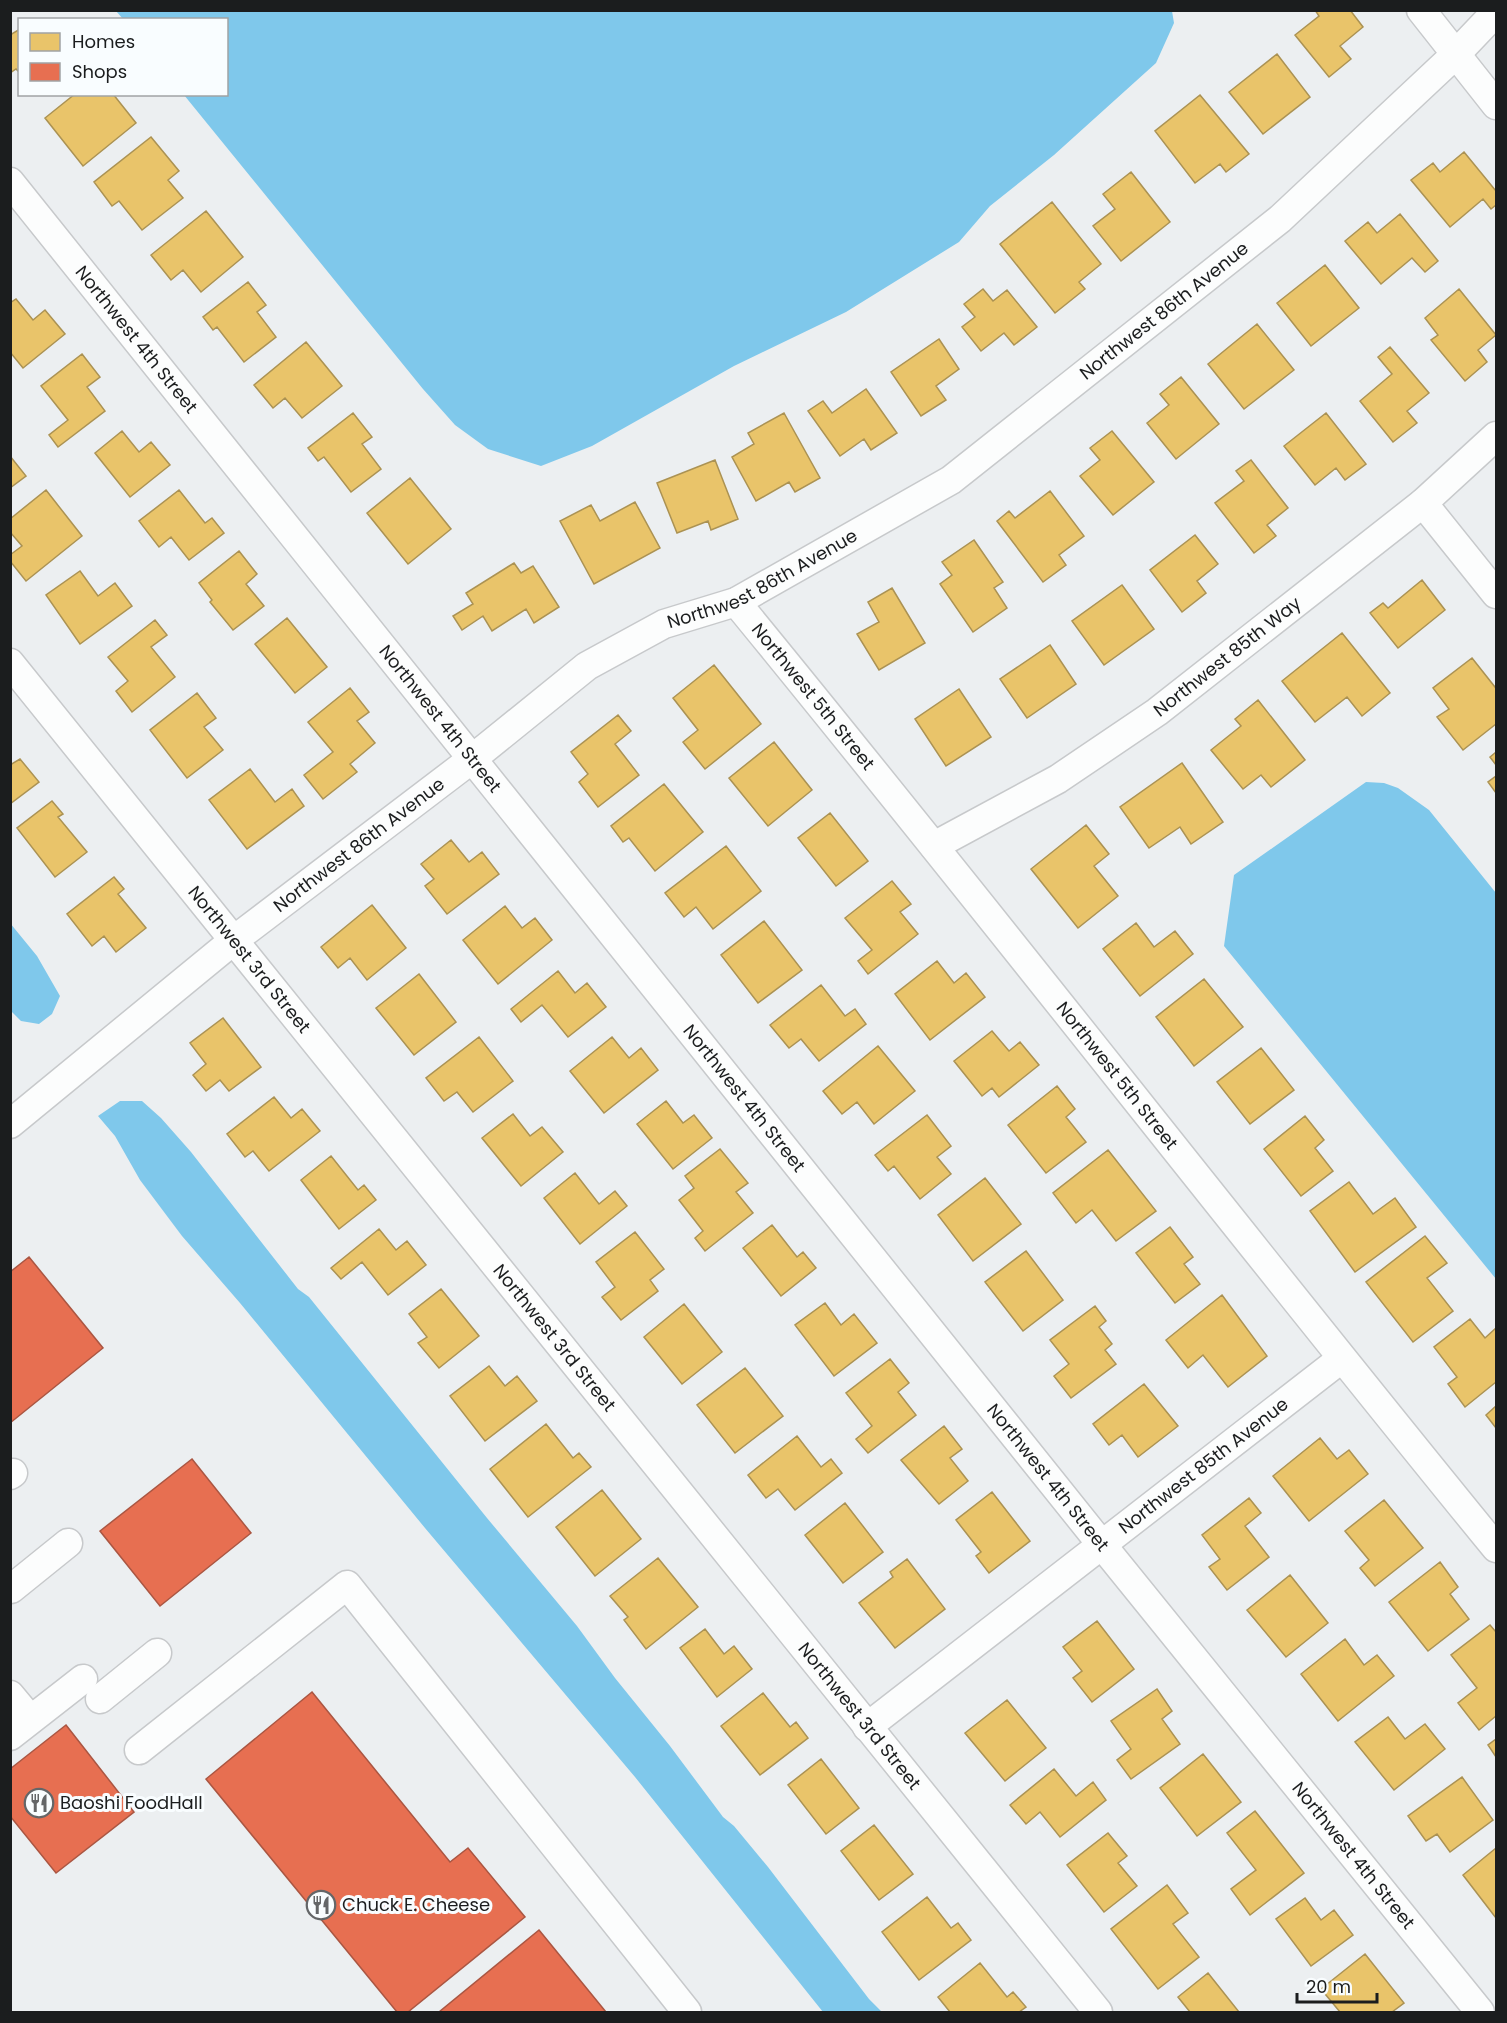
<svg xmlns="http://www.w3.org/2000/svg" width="1507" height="2023" font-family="Poppins,sans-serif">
<rect width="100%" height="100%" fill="#eceff1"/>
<path fill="#7fc8eb" d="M1172 11 1174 23 1156 63 1054 155 990 206 959 242 846 312 734 366 592 446 541 466 488 449 455 425 423 389 184 95 226 94V20L123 19 116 11Z
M1366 782 1384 783 1398 788 1429 810 1496 893V1279L1224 946 1234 875Z
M10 923 37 956 60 996 52 1014 39 1024 21 1021 11 1011Z
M120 1101H142L161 1118 191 1152 298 1289 309 1297 487 1518 577 1626 615 1678 670 1746 723 1817 734 1826 768 1867 869 1999 882 2012H823L635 1777 425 1528 240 1303 182 1236 140 1180 115 1136 98 1116Z"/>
<path fill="#e9c46a" stroke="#ab9253" stroke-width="1.5" d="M1315 10H1350L1363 27 1340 46 1351 59 1329 77 1295 35 1319 16Z
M20 29V73L16 69 10 73V35Z
M1277 54 1310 97 1263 134 1229 92Z
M75 94H113L136 123 83 166 45 118Z
M1200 95 1249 154 1226 172 1220 164 1195 183 1155 131Z
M151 137 179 171 168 180 183 198 142 230 119 201 112 206 94 182Z
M1464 152 1496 191V205L1491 209 1483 199 1450 227 1411 180 1433 163 1440 172Z
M1131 172 1170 222 1121 261 1093 226 1115 209 1103 194Z
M1052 202 1101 264 1079 282 1085 289 1055 313 1000 244Z
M206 211 243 257 201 292 183 270 171 280 151 255Z
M1400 214 1438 261 1425 272 1412 258 1381 284 1345 241 1368 222 1377 233Z
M1325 265 1359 308 1311 346 1277 303Z
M248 282 266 305 257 312 276 337 244 362 217 327 213 330 203 317Z
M983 289 993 301 1007 290 1037 327 1014 345 1004 333 981 351 962 327 975 317 964 304Z
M1459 289 1496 335 1478 350 1487 362 1465 381 1431 340 1438 335 1425 318Z
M16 299 33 320 45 310 65 334 23 368 10 352V303Z
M1257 324 1294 370 1244 409 1208 364Z
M939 339 959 369 936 386 946 400 921 416 891 372Z
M306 342 342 386 302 418 285 398 273 408 254 385Z
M1390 347 1429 393 1407 411 1417 423 1393 442 1360 401 1392 374 1378 357Z
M82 354 100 377 87 387 105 411 58 447 49 435 68 420 41 386Z
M1181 377 1219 424 1176 459 1147 423 1169 405 1160 394Z
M866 389 897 433 871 450 864 439 840 456 808 411 823 401 832 413Z
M353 413 372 437 362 444 381 469 351 492 324 457 318 461 308 448Z
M784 413 820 478 795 492 789 482 756 501 732 457 754 444 748 433Z
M1326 413 1366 464 1345 480 1336 468 1315 485 1284 446Z
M122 431 139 452 151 442 170 465 130 497 95 453Z
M1112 431 1154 482 1113 515 1080 476 1100 460 1090 448Z
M10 456 26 476 10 488Z
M715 460 738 519 711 530 708 521 677 533 657 483Z
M1251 460 1288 508 1267 525 1276 536 1254 553 1215 503 1244 481 1236 471Z
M410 478 451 529 408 564 367 513Z
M46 490 82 536 26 581 10 561V555L22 546 10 532V519Z
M179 490 205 523 212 518 224 533 189 560 171 537 159 547 139 521Z
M1050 491 1084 536 1059 555 1066 565 1043 582 997 521 1009 511 1015 518Z
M635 502 660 548 594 584 560 521 591 505 600 521Z
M1195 535 1218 564 1197 581 1206 593 1182 612 1150 570Z
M974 540 1003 582 994 588 1007 608 973 632 940 584 952 575 942 562Z
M239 551 257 574 246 584 264 606 233 630 210 602 212 600 199 583Z
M514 563 521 573 533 566 559 607 534 623 526 609 492 631 483 616 462 630 453 616 473 604 466 593Z
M80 571 98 596 115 583 132 606 80 644 46 595Z
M1422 580 1445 610 1398 648 1370 613 1383 603 1388 608Z
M1122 585 1154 629 1104 665 1072 621Z
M892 588 925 643 879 670 857 634 879 622 868 602Z
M287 618 327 667 295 693 255 644Z
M155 620 167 635 151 647 175 677 132 712 116 691 128 681 108 657Z
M1342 633 1390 693 1362 716 1347 697 1315 722 1282 681Z
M1050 645 1076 684 1027 718 1000 679Z
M1472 658 1495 687 1496 686V724L1463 750 1437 717 1449 709 1433 688Z
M714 665 761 724 705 769 683 742 698 730 673 698Z
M350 688 369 712 357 721 375 743 350 764 357 772 323 799 304 775 333 752 308 722Z
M959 689 991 737 946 766 915 719Z
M197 693 216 718 204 727 223 750 187 778 150 730Z
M1258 700 1305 760 1271 787 1261 775 1243 789 1211 750 1241 726 1235 719Z
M618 715 631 731 615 744 639 775 598 807 579 782 588 774 571 752Z
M774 742 812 790 768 826 729 778Z
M1496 752V765L1490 757Z
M20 759 39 782 10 804V765Z
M1182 763 1223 822 1191 844 1180 827 1149 848 1120 807Z
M250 769 275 802 292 789 304 806 247 849 209 800Z
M1496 776V793L1488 782Z
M664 784 703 832 655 871 629 838 623 842 611 826Z
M52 801 63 814 58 817 87 852 55 877 17 828Z
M830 813 868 861 836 886 798 838Z
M1086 825 1109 854 1094 866 1118 896 1078 928 1031 869Z
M451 840 469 862 482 852 499 874 447 914 425 886 434 879 421 864Z
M726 846 761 891 713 929 696 907 684 917 665 893Z
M114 877 124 889 118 894 146 928 116 952 104 936 92 946 67 914Z
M892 881 911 904 900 912 918 934 868 974 858 961 872 950 845 918Z
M372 905 406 948 367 980 350 958 338 968 321 947Z
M505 906 522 928 535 918 552 940 498 984 463 940Z
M764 921 802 970 758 1003 721 955Z
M1136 923 1154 947 1175 931 1193 954 1140 996 1103 949Z
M937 961 954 983 966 973 985 997 930 1040 895 994Z
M558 971 575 993 587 983 606 1007 568 1037 542 1005 521 1022 511 1009Z
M419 974 456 1022 414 1055 376 1008Z
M1204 979 1243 1027 1194 1066 1156 1017Z
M821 985 845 1016 855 1009 866 1024 819 1061 801 1039 789 1048 770 1025Z
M223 1018 261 1067 229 1091 220 1080 206 1091 193 1075 206 1064 190 1043Z
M992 1031 1009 1051 1020 1042 1039 1065 999 1097 992 1088 982 1096 954 1061Z
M479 1037 513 1081 473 1112 457 1092 444 1101 426 1078Z
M612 1037 629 1058 641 1048 658 1070 604 1113 570 1071Z
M878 1046 915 1091 874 1124 857 1102 842 1114 823 1091Z
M1261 1048 1294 1090 1250 1124 1217 1082Z
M1057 1086 1075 1109 1066 1117 1086 1142 1046 1173 1008 1125Z
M274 1097 291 1118 302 1109 320 1131 269 1171 253 1151 245 1157 227 1134Z
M666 1101 683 1123 694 1115 712 1138 673 1169 637 1124Z
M513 1114 530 1136 542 1127 563 1152 521 1186 482 1138Z
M927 1115 951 1146 937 1157 951 1174 920 1199 894 1166 888 1171 875 1155Z
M1305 1116 1324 1140 1315 1148 1333 1171 1301 1196 1264 1149Z
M720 1149 748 1183 736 1192 753 1213 705 1251 695 1238 703 1231 679 1200 694 1188 685 1176Z
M1108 1150 1156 1211 1116 1241 1092 1210 1076 1223 1053 1193Z
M331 1156 358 1190 364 1185 376 1200 339 1229 301 1180Z
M575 1173 599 1204 615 1191 627 1206 580 1244 544 1198Z
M985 1178 1021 1224 973 1261 938 1215Z
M1349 1182 1373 1214 1395 1198 1416 1227 1355 1272 1310 1211Z
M772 1225 797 1257 803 1252 816 1268 781 1296 743 1248Z
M1170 1227 1193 1257 1184 1264 1200 1284 1175 1303 1136 1253Z
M379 1229 396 1250 407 1241 426 1265 388 1295 362 1262 341 1279 331 1268Z
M635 1232 664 1269 650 1280 658 1291 621 1320 602 1297 615 1287 596 1262Z
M1425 1236 1447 1263 1427 1278 1453 1311 1413 1342 1366 1282Z
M1026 1251 1063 1300 1023 1331 985 1282Z
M441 1289 479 1336 439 1368 418 1343 427 1337 409 1314Z
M1222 1295 1267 1356 1228 1387 1203 1355 1188 1368 1166 1340Z
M825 1303 841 1325 854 1314 877 1343 834 1376 795 1325Z
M684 1304 722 1352 682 1384 644 1337Z
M1095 1306 1106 1321 1099 1327 1112 1344 1105 1350 1116 1364 1071 1398 1054 1376 1069 1364 1050 1340Z
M1470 1319 1485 1338 1496 1328V1382L1465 1407 1448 1384 1457 1377 1434 1347Z
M890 1359 909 1383 898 1392 916 1415 868 1453 856 1439 872 1426 846 1393Z
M489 1366 505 1386 517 1376 537 1401 485 1441 450 1396Z
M745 1368 783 1416 735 1453 697 1405Z
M1144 1384 1178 1426 1138 1457 1122 1435 1109 1445 1093 1424Z
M1496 1406V1428L1486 1415Z
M546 1424 573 1458 579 1453 591 1467 528 1517 490 1469Z
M944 1426 962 1449 950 1458 968 1481 939 1504 901 1460Z
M797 1436 821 1467 831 1459 842 1473 795 1510 778 1489 766 1498 748 1475Z
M1320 1438 1337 1459 1349 1450 1368 1474 1309 1521 1273 1476Z
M602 1490 641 1539 595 1576 556 1527Z
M992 1492 1030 1541 989 1573 976 1556 981 1552 956 1520Z
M1249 1498 1261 1513 1245 1526 1269 1557 1227 1590 1209 1567 1220 1559 1202 1535Z
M1384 1500 1423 1548 1375 1586 1360 1568 1369 1560 1345 1531Z
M845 1503 883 1552 843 1583 805 1535Z
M658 1558 698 1607 646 1649 624 1620 628 1617 610 1596Z
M907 1559 945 1609 895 1648 859 1603 893 1577 890 1572Z
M1440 1562 1458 1587 1450 1594 1469 1619 1428 1651 1389 1602Z
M1290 1575 1328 1623 1286 1657 1247 1610Z
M1097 1621 1134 1669 1092 1702 1073 1678 1082 1671 1063 1647Z
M1490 1625 1496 1632V1716L1479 1730 1458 1703 1477 1688 1451 1655Z
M705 1629 724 1654 734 1646 752 1669 717 1697 680 1648Z
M1345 1639 1364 1665 1377 1655 1394 1676 1338 1721 1301 1674Z
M1157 1689 1172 1711 1162 1719 1180 1744 1131 1779 1117 1760 1131 1749 1111 1721Z
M763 1693 790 1727 796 1722 808 1738 760 1775 721 1726Z
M1007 1700 1046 1748 1005 1781 965 1733Z
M1388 1717 1405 1739 1425 1724 1445 1749 1394 1790 1355 1742Z
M1496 1739V1757L1488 1745Z
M1203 1754 1241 1802 1197 1836 1160 1788Z
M821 1759 859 1808 826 1834 788 1785Z
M1054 1769 1076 1796 1093 1782 1106 1800 1060 1837 1040 1812 1026 1824 1010 1805Z
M1462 1777 1493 1820 1450 1852 1437 1834 1426 1841 1408 1816Z
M1255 1811 1304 1873 1250 1915 1231 1889 1256 1870 1227 1833Z
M874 1825 913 1874 879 1900 841 1851Z
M1108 1833 1127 1856 1118 1863 1137 1886 1104 1912 1067 1865Z
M1496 1848V1918L1463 1875Z
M1167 1885 1188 1913 1173 1924 1199 1957 1158 1989 1111 1929Z
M927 1897 951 1928 958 1923 971 1940 919 1980 882 1932Z
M1305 1898 1321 1920 1334 1910 1353 1935 1311 1966 1276 1919Z
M1365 1954 1404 2003 1392 2012H1340L1321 1989Z
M980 1963 1007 1997 1013 1992 1026 2007 1019 2012H950L938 1997Z
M1208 1973 1239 2012H1190L1178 1997Z"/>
<path fill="#e76f51" stroke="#aa5642" stroke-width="1.5" d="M29 1257 103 1348 10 1423V1272Z
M192 1459 251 1533 160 1606 100 1531Z
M312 1692 450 1862 468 1848 525 1917 408 2012H397L206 1779Z
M66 1725 134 1812 56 1873 10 1816V1769Z
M539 1930 606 2012H439Z"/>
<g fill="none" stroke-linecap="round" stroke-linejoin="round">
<g stroke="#c7c9cb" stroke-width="31">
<g id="minor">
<path d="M1421 10 1496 105"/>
<path id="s1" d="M10 182 1102 1545 1480 2012"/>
<path d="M1423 503 1496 594"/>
<path id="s2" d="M736 602C993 915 1240 1235 1496 1548"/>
<path id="s3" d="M10 663 1098 2012"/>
<path id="s4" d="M934 846 1058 779 1157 712 1423 503 1496 436"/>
<path id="s5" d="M10 1124 234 940 472 759 587 666 664 624 736 602 951 480 1280 219 1456 54 1496 12"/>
<path d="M10 1475 13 1473"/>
<path d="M11 1589 68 1543"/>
<path d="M10 1695 30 1719"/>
<path d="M100 1699 157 1653"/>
<path id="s6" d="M867 1727 1341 1359"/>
<path d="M10 1736 83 1679"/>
<path d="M139 1750 347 1585 687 2012"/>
</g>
</g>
<use href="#minor" stroke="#fcfdfd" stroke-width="28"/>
</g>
<defs>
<g id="restaurant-ring" transform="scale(1.5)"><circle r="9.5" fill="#f9fdff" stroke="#646668" stroke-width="1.5"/><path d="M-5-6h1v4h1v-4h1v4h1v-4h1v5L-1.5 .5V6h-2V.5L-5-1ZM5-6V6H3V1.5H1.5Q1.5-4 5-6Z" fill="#646668"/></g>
</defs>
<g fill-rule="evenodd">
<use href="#restaurant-ring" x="39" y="1803"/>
<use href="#restaurant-ring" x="321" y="1905"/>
</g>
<g text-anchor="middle" stroke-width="6" stroke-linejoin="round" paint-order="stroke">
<g font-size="18" fill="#1b1d1e" stroke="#f9fdff">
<text dy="6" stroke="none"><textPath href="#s5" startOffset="1419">Northwest 86th Avenue</textPath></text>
<text dy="6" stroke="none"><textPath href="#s1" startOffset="202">Northwest 4th Street</textPath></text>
<text dy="6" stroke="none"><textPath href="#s5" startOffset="933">Northwest 86th Avenue</textPath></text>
<text dy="6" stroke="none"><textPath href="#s4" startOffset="350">Northwest 85th Way</textPath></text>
<text dy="6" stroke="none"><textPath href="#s2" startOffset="122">Northwest 5th Street</textPath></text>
<text dy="6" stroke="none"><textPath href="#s1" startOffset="688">Northwest 4th Street</textPath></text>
<text dy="6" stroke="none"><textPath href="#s5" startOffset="447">Northwest 86th Avenue</textPath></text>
<text dy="6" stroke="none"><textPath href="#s3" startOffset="381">Northwest 3rd Street</textPath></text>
<text dy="6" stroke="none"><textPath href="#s2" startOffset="608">Northwest 5th Street</textPath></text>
<text dy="6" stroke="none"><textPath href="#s1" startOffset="1174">Northwest 4th Street</textPath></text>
<text dy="6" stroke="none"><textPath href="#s3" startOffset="867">Northwest 3rd Street</textPath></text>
<text dy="6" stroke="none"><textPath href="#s6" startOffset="426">Northwest 85th Avenue</textPath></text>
<text dy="6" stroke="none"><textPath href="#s1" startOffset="1660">Northwest 4th Street</textPath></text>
<text dy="6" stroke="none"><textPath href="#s3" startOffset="1353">Northwest 3rd Street</textPath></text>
<text dy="6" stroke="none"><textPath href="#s1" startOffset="2146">Northwest 4th Street</textPath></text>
</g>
<g font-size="18" fill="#1b1d1e" stroke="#f9fdff" text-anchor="start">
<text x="60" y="1809">Baoshi FoodHall</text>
<text x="342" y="1911">Chuck E. Cheese</text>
</g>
</g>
<rect width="1507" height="2023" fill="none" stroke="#1b1d1e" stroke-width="24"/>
<rect x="18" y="18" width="210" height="78" fill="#f9fdff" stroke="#a0a3a5" stroke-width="1.5"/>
<rect x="30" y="33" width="30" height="18" fill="#e9c46a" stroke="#a0a3a5" stroke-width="1.5"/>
<text x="72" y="48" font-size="18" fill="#1b1d1e">Homes</text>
<rect x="30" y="63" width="30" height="18" fill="#e76f51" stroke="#a0a3a5" stroke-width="1.5"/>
<text x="72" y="78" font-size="18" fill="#1b1d1e">Shops</text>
<path d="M1297 1993v9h80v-9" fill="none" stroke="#1b1d1e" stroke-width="3"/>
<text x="1306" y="1993" font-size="18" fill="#1b1d1e" stroke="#f9fdff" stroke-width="4.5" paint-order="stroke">20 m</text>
</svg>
